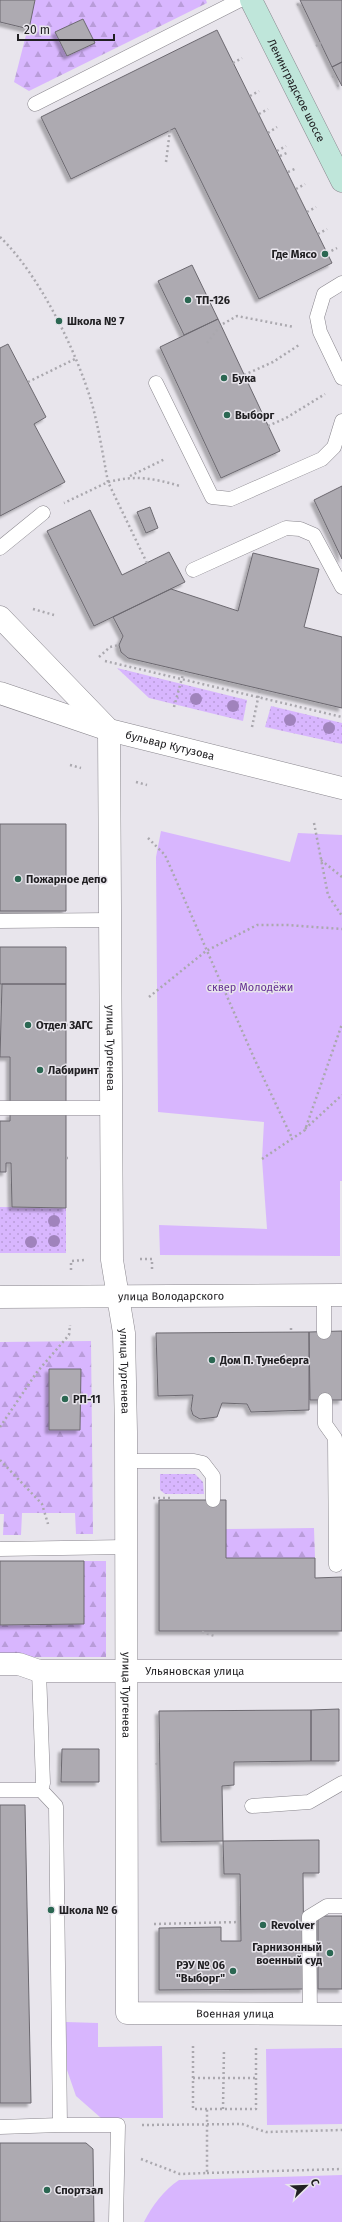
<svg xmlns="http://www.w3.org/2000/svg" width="342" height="2222" font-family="'Fira Sans',sans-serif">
<defs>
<pattern id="grass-dots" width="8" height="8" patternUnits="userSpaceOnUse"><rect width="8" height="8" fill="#d8b6fe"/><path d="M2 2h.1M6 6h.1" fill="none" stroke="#b99cd9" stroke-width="1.8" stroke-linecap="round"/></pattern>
<pattern id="forest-firs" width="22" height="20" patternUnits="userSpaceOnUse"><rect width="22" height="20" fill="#d8b6fe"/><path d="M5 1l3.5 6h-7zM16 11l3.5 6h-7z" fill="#b99cd9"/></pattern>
<filter id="shadow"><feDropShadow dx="-3.5" dy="3.5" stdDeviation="1" flood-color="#0004"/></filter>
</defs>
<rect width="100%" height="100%" fill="#e8e5ec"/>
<path fill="url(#grass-dots)" d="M117 668 247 700 243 721 149 698Z
M271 706 342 723V744L265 727Z
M0 1207 66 1208V1253H0Z
M160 1474H195L203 1482 204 1494H165L160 1490Z"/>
<path fill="url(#forest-firs)" d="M35 0H206L207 3 29 91 14 82Z
M91 1341 93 1534H76L75 1513H22L21 1535H3L4 1514H0V1342Z
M314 1528 315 1558H226V1529Z
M84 1561H106V1657H0V1625L84 1624Z"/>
<path fill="#d8b6fe" d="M161 831 290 862 298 833 342 835V1181H340V1256L160 1255 159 1225 267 1229 262 1159 264 1122 158 1112 156 857Z
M66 2022 98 2023V2047L162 2046 163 2118H101L76 2096 67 2070Z
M342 2048V2124L267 2125 266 2049Z
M342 2175V2222H144C152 2206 164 2190 179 2180Z"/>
<path fill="#adaab1" stroke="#6c6970" filter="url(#shadow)" d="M0 0H35L29 29 0 22Z
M300 0H342V62L332 67Z
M83 19 95 43 67 56 55 32Z
M217 30 332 263 259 299 175 128 71 179 41 117Z
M342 62V86L332 67Z
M192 265 218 319 184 335 158 281Z
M218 319 280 451 221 478 160 347Z
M8 344 46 417 34 424 65 482 0 516V348Z
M342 486V559L314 500Z
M150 507 158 528 146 533 137 512Z
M90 510 122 575 169 552 185 582 94 626 47 531Z
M253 553 319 569 304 627 342 637V708L128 658 121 652 119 645 123 636 113 617 171 589 238 611Z
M0 824H66V911H0Z
M0 947H66V984H0Z
M2 984H66V1103H10V1057H0Z
M10 1113H66V1208L12 1207 11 1163H6V1172H0V1121H10Z
M342 1331V1400H310L309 1332Z
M309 1332V1410L251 1412 247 1404 222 1403 217 1417 200 1419 193 1415 191 1409 193 1395 158 1396 156 1333Z
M49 1369H81L80 1430H49Z
M159 1500H226V1558H315V1578L342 1577V1631H159Z
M0 1561H84V1624L0 1625Z
M339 1709V1761H311V1710Z
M311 1710V1761L234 1762V1785L222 1786 223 1841 161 1842 159 1711Z
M62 1749H99V1782H61Z
M0 1805H25L31 2103H0Z
M319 1840V1873H303L304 1989 159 1990V1928L221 1927V1941H241L240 1874H224L223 1841Z
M318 1916H342V1989H318Z
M0 2143H86L93 2149 94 2222H0Z"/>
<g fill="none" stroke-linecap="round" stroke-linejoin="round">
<g stroke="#89868d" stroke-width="15">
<path id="service" d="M35 104 240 0
M342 283 324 294 317 317 320 332 342 378
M156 383 212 497 231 499 322 459 334 447 342 421
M0 548 43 513
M193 570 286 528 300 529 314 535 342 587
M0 921 110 920
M0 1108H111
M324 1294V1332
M325 1400V1424L335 1438 336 1565
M126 1461H194L203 1463 213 1476V1500
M0 1549 125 1547
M39 1671 43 1783 41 1790 56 1806 60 2125H118L116 2222
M0 1790H41
M252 1806 309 1802 342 1783
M310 2014 309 1917 327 1906H342
M0 2127 60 2125"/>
</g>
<g stroke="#89868d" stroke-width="23">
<g id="minor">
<path id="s1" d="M0 617 109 730 112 1260 124 1333 126 1432 127 2013 342 2014"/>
<path id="s2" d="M0 1297 342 1295"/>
<path id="s3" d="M0 1664H19L39 1671H342"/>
</g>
</g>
<g stroke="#89868d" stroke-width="23">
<g id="tertiary">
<path id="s4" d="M0 693 109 730 342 788"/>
</g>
</g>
<g stroke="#89868d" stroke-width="23">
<g id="secondary">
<path id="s5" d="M251 0 342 181"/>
</g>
</g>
<path stroke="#aaa8ae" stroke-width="2.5" stroke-dasharray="2 3" stroke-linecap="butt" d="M297 5 301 3
M316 46 321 43
M233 63 242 58
M332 77 336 75
M337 86 341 84
M250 96 259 91
M259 114 268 109
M268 133 277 127
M277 151 286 146
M280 156 289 152
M166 162 170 130
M288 172 297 168
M296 189 305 184
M307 212 316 207
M318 234 327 229
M0 237C39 274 77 352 92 404 99 429 103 456 108 482L64 503
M327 253 337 248
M207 343 221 325 237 316 294 327
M244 375 273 362 299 345
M28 382 75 359
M268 426 286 418 325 394
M130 476 165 459
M147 563 108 482C137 475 152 478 180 486
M33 609 54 615
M99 657 110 647 119 645
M105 661 342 717
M174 707 184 671
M252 727 260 689
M70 765 81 768
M136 782 147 785
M314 823 328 895 342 916
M148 838 165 855 254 1058 292 1138
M321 860 342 877
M149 997 206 951 257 925H287L342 929
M66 1025H71
M305 1129 342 1095
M66 1158H71
M262 1159 305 1130 342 1024
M140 1259H152V1269
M71 1270V1261L85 1260
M291 1328V1332
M0 1427 37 1372 69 1335 70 1325
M0 1460 42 1504 48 1524
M153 1498H173
M202 1632 215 1636
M156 1763 159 1767
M154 1924 240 1922
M193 2046V2109H256V2046
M193 2078H256
M223 2109 224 2049
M142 2125 242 2124 266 2132 342 2130
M141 2159 180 2174 207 2173V2109
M207 2173 342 2169"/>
<use href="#service" stroke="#fff" stroke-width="14"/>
<use href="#minor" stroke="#fff" stroke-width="22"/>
<use href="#tertiary" stroke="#fff" stroke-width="22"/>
<use href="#secondary" stroke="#bfe6da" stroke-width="22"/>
</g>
<g fill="#a083bc">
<circle cx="196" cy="699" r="6"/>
<circle cx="233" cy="706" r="6"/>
<circle cx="290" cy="720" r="6"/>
<circle cx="329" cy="728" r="6"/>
<circle cx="54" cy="1221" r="6"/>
<circle cx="54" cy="1241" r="6"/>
<circle cx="31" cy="1242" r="6"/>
</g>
<g fill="#2b6752" stroke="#e8e5ec" stroke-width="1.5">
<circle cx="325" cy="254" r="4"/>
<circle cx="188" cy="300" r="4"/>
<circle cx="59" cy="321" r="4"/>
<circle cx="224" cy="378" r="4"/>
<circle cx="227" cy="415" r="4"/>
<circle cx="18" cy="879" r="4"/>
<circle cx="28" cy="1025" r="4"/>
<circle cx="40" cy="1070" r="4"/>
<circle cx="212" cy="1360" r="4"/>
<circle cx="65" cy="1399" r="4"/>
<circle cx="51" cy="1910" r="4"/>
<circle cx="263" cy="1925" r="4"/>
<circle cx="330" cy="1953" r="4"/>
<circle cx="233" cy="1971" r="4"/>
<circle cx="47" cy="2190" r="4"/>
</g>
<g text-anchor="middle" stroke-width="3" stroke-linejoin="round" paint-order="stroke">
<g font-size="11" fill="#212023" stroke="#e8e5ec">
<text dy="4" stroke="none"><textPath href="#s5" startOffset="101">Ленинградское шоссе</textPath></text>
<text dy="4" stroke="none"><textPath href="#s4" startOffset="178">бульвар Кутузова</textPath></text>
<text dy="4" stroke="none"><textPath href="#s1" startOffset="475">улица Тургенева</textPath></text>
<text dy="4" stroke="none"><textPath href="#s2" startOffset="171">улица Володарского</textPath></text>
<text dy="4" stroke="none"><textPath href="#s1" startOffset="799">улица Тургенева</textPath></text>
<text dy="4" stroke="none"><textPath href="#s3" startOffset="196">Ульяновская улица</textPath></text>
<text dy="4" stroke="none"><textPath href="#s1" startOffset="1123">улица Тургенева</textPath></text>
<text dy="4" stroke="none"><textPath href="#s1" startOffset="1549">Военная улица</textPath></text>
</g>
<g font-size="11" font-weight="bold" fill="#212023" stroke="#e8e5ec" text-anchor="start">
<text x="317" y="258" text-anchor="end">Где Мясо</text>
<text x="196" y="304">ТП-126</text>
<text x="67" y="325">Школа № 7</text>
<text x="232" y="382">Бука</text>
<text x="235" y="419">Выборг</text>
<text x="26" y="883">Пожарное депо</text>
<text x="36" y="1029">Отдел ЗАГС</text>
<text x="48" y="1074">Лабиринт</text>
<text x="220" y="1364">Дом П. Тунеберга</text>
<text x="73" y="1403">РП-11</text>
<text x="59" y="1914">Школа № 6</text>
<text x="271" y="1929">Revolver</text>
<text x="322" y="1951" text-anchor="end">Гарнизонный<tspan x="322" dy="13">военный суд</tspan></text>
<text x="225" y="1969" text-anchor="end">РЭУ № 06<tspan x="225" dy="13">"Выборг"</tspan></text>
<text x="55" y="2194">Спортзал</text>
</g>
<g font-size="11" fill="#663294" stroke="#e8e5ec">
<text x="250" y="991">сквер Молодёжи</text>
</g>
</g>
<g transform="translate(306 2186) rotate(67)" stroke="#e8e5ec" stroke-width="3" paint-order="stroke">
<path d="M0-3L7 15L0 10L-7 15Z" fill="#212023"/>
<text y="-6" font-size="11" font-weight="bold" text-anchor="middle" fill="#212023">С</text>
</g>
<path d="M18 34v6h96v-6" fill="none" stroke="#212023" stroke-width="2"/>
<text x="24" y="34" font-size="12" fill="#212023" stroke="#e8e5ec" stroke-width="3" paint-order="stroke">20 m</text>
</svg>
